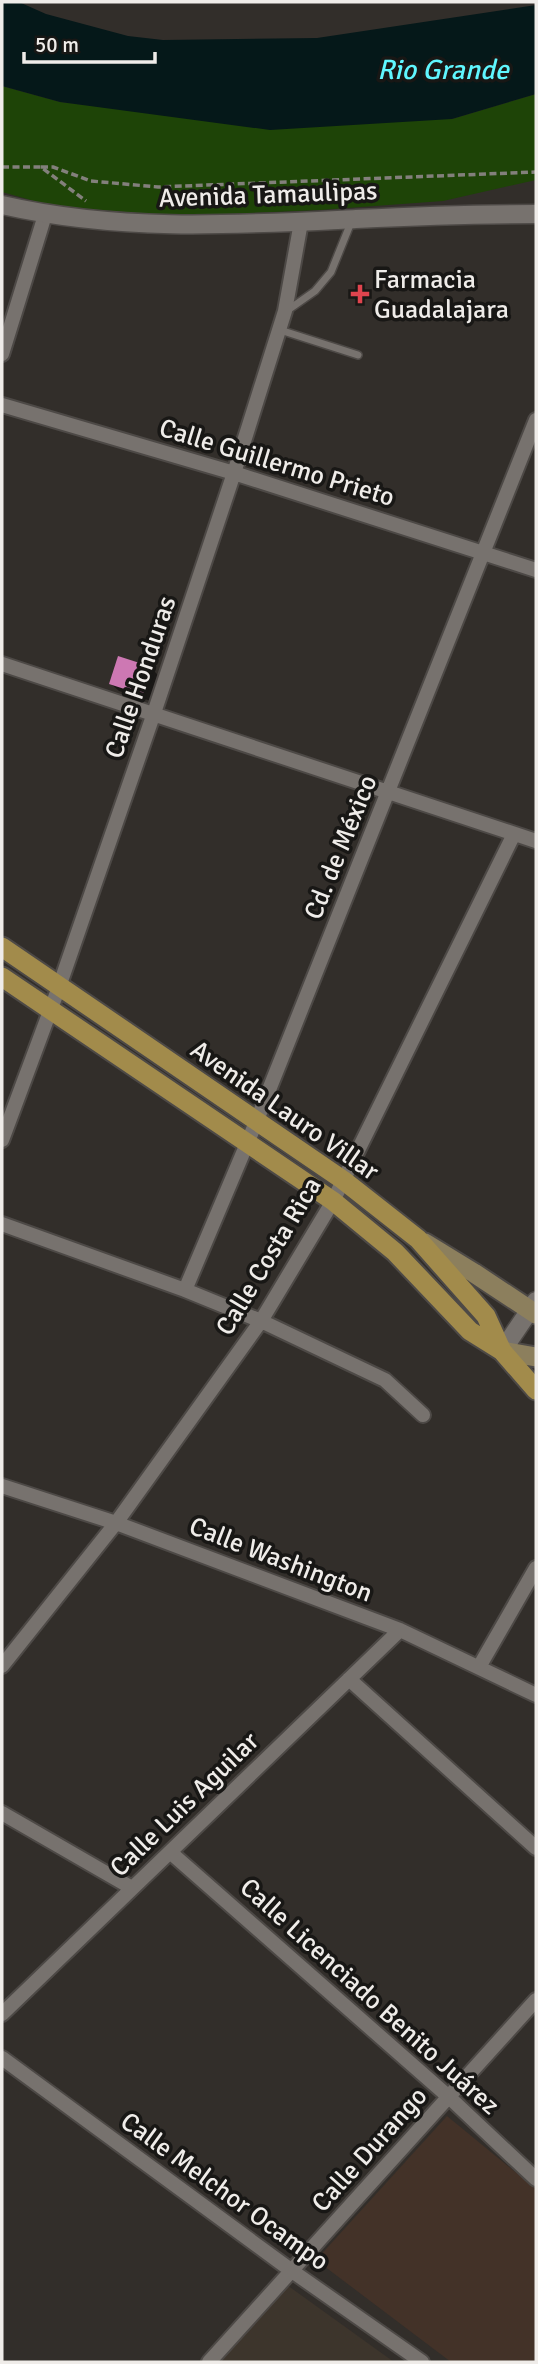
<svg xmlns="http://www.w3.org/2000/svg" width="538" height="2364" font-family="Signika,sans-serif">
<rect width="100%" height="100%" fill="#322e2a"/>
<path fill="#3d352c" d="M287 2285 394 2362H218Z"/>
<path fill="#433228" d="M447 2116 536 2189V2362H451L316 2260Z"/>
<path fill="#1e4407" d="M2 86 60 102 147 112 452 119 536 94V180L443 201 320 210 175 216 52 206 2 192Z"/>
<path fill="#051819" d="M2 2H19L46 14 128 36 163 40 317 38 536 5V94L452 119 270 130 60 102 2 86Z"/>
<path fill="#0007" d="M151 668 159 676 151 701 119 691 111 684Z"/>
<path fill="#cd78b3" d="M118 656 152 667 143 695 109 684Z"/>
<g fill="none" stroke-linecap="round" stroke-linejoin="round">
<g stroke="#4d4946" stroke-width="10">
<path id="service" d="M288 310 315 291 331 272 352 220
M280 330 358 355"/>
</g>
<g stroke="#4d4946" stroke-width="18">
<path id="minor" d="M2 354 45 215
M2 405 234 473 536 570
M2 664 536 841
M2 1140 59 987 154 713 234 473 285 311 301 222
M2 1224 185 1290 261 1321 385 1380 423 1415
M185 1290 257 1120 536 420
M2 1486 116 1523 400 1630 536 1695
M2 1666 116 1523 261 1321 333 1201 514 834
M479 1667 536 1568
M349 1679 536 1848
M2 1813 132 1888
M170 1852 450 2098 536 2179
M2 2014 400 1630
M2 2058 292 2271 422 2362
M209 2362 536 2000"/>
</g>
<g stroke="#4d4946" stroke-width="21">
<path id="tertiary" d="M2 205C121 232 235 225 356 219 416 216 476 214 536 214
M502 1351 536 1301"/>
</g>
<g stroke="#4d4946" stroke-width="23">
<path id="secondary" d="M425 1243 474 1273 536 1314
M502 1351 536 1357"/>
</g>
<g stroke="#4d4946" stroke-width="23">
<path id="primary" d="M2 947 343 1180 418 1239 486 1316 502 1351
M2 977 333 1201 395 1252 470 1331 502 1351 536 1390"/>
</g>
<path stroke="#83807c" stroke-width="3.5" stroke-dasharray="7 3.5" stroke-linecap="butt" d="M2 167H41L86 201
M41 167H53L91 181 158 187 536 172"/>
<use href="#service" stroke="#77726e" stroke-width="7"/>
<use href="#minor" stroke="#77726e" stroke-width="14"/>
<use href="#tertiary" stroke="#77726e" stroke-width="18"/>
<use href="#secondary" stroke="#8c7f5d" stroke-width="19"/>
<use href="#primary" stroke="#a28b4b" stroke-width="19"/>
</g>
<path fill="#e0444e" stroke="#181715" stroke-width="2.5" d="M356.5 283.5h7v7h7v7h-7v7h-7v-7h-7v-7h7z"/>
<g text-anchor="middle" stroke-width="7" stroke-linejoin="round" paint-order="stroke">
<g font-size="26" fill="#efece9" stroke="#181715">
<text transform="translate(268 194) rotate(-2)" y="9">Avenida Tamaulipas</text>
<text transform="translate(277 462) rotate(17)" y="9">Calle Guillermo Prieto</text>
<text transform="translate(140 677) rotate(-71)" y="9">Calle Honduras</text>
<text transform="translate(340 847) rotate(-68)" y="9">Cd. de México</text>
<text transform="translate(285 1110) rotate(35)" y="9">Avenida Lauro Villar</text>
<text transform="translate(268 1256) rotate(-59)" y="9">Calle Costa Rica</text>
<text transform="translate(281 1559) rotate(21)" y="9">Calle Washington</text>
<text transform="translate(184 1804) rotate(-44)" y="9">Calle Luis Aguilar</text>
<text transform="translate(370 1996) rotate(42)" y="9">Calle Licenciado Benito Juárez</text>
<text transform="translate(369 2149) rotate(-48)" y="9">Calle Durango</text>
<text transform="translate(225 2191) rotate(36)" y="9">Calle Melchor Ocampo</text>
</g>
<g font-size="26" fill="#efece9" stroke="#181715" text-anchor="start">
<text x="374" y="288">Farmacia<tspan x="374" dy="30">Guadalajara</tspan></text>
</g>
<g font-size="28" font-style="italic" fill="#5ff6fe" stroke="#181715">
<text x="443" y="79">Rio Grande</text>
</g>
</g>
<rect width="538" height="2364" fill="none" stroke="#efece9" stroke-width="7"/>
<path d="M24 52v10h131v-10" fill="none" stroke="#efece9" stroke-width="3.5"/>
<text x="35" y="52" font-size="21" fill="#efece9" stroke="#181715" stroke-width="5" paint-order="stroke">50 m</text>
</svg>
